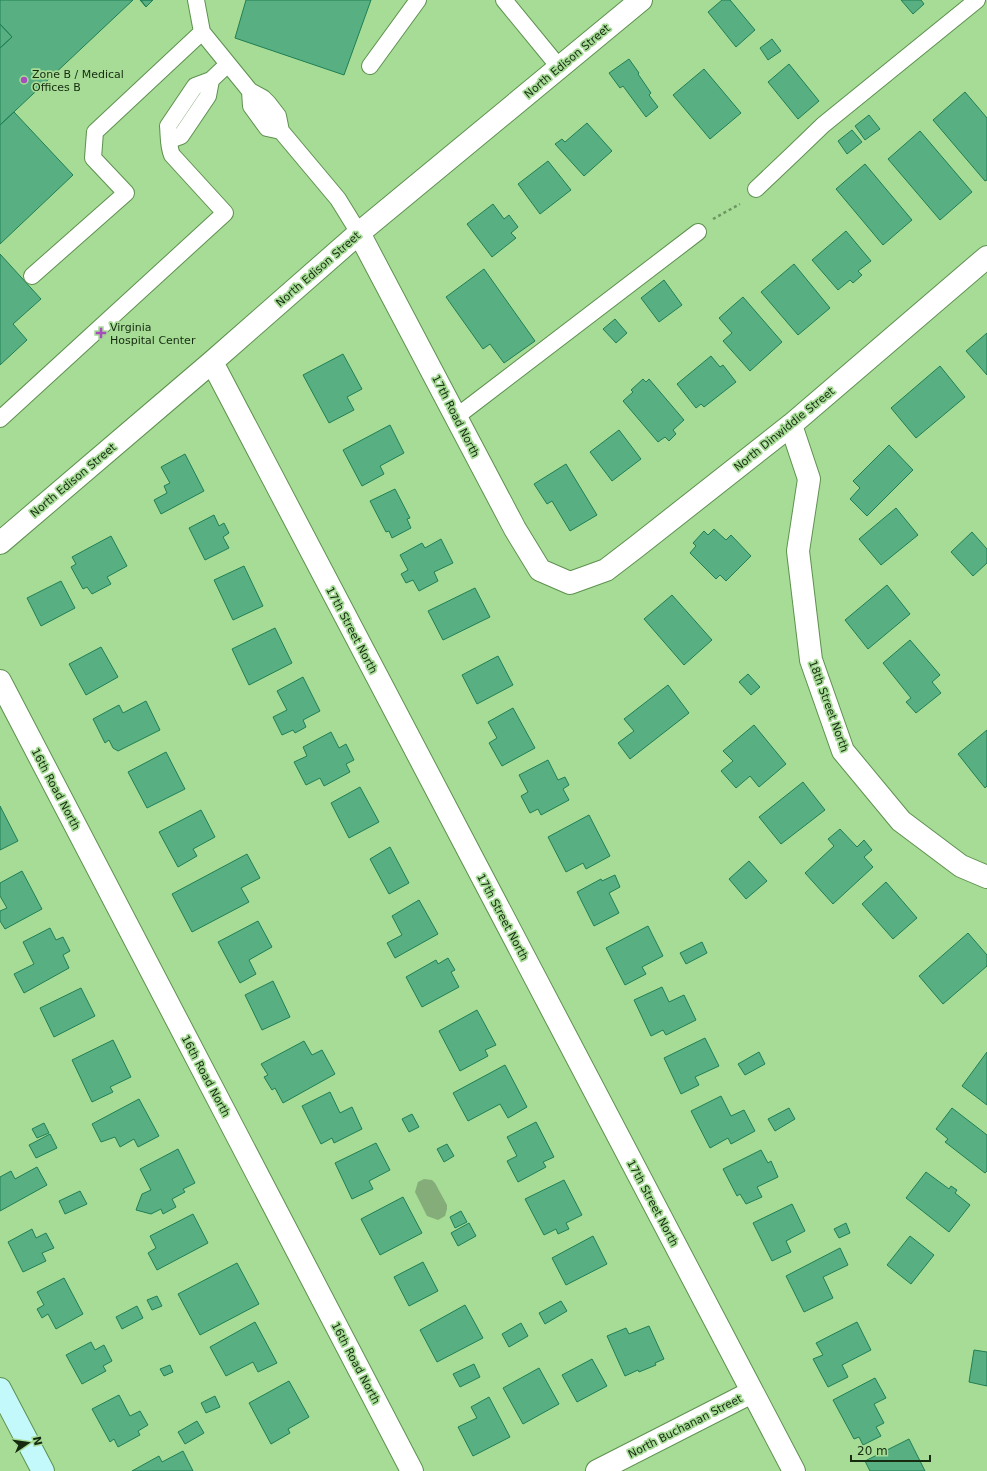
<svg xmlns="http://www.w3.org/2000/svg" width="987" height="1471" font-family="'DejaVu Sans',sans-serif">
<rect width="100%" height="100%" fill="#a6dc96"/>
<path fill="#84ad79" d="M424 1179 432 1180 435 1183 447 1205V1209L445 1216 438 1220 427 1216 415 1192 418 1182Z"/>
<path fill="#58b082" stroke="#207f54" d="M0 0H133L0 125V48L12 37 0 24Z
M140 0H153L146 7Z
M141 0H153L146 7Z
M246 0H371L344 75 235 38Z
M722 0H730L755 30 736 47 708 12Z
M901 0H921L924 4 913 14Z
M0 24 12 37 0 48Z
M772 39 781 51 768 60 760 48Z
M629 59 639 73 638 74 651 93 649 95 658 107 646 117 623 86 620 88 609 73Z
M789 64 819 101 798 119 768 82Z
M704 69 741 113 710 139 673 95Z
M965 92 987 118V180L985 181 933 120Z
M14 112 73 175 0 244V125Z
M869 115 880 129 865 140 855 126Z
M587 123 612 151 584 176 555 144 562 139 565 142Z
M852 130 862 142 847 154 838 141Z
M920 131 972 192 940 220 888 159Z
M548 161 571 190 540 214 518 184Z
M865 164 912 220 883 245 836 189Z
M493 204 504 219 509 215 518 227 511 233 516 238 492 257 467 224Z
M846 231 871 261 858 271 862 275 853 283 850 280 838 290 812 260Z
M0 254 41 299 13 324 27 340 0 365Z
M794 264 830 308 798 335 761 292Z
M484 269 535 341 504 363 490 344 483 349 446 297Z
M664 280 682 305 659 322 641 298Z
M743 297 782 342 750 371 723 341 732 333 719 318Z
M615 319 627 333 616 343 603 329Z
M987 333V375L966 351Z
M343 354 362 389 347 397 354 410 329 423 303 375Z
M711 356 720 367 723 365 736 382 704 407 701 404 696 408 677 384Z
M940 366 965 397 916 438 891 408Z
M643 379 646 382 649 379 684 420 673 430 676 434 669 441 665 437 658 442 623 401 633 392 631 390Z
M390 425 404 453 380 466 384 474 362 486 343 450Z
M619 430 641 459 612 481 590 452Z
M889 445 913 470 867 516 850 499 860 488 853 481Z
M185 454 204 491 161 514 154 500 167 493 164 486 170 483 161 467Z
M566 464 597 515 570 531 552 501 547 504 534 484Z
M395 489 410 518 407 519 411 528 392 538 389 531 386 532 370 501Z
M896 508 918 535 881 565 859 539Z
M214 515 219 526 224 523 229 533 223 537 229 548 205 560 189 528Z
M714 529 726 540 731 535 751 556 726 581 720 575 716 579 690 553 696 546 693 543 704 531 708 535Z
M972 532 987 549V563L973 576 951 552Z
M111 536 127 566 107 577 111 584 92 594 87 587 83 589 71 567 76 564 72 557Z
M441 539 453 563 434 572 438 581 419 591 413 580 406 583 401 574 408 570 400 555 422 543 425 548Z
M244 566 263 606 233 620 214 580Z
M61 581 75 608 41 626 27 598Z
M887 585 910 614 868 649 845 620Z
M475 588 490 617 443 640 428 611Z
M672 595 712 640 684 665 644 619Z
M275 628 292 663 249 685 232 649Z
M910 640 940 675 932 682 941 693 916 713 906 702 911 698 883 663Z
M101 647 118 677 86 695 69 664Z
M498 656 513 685 477 704 462 675Z
M748 674 760 687 751 695 739 682Z
M303 677 320 711 303 720 306 727 295 733 293 730 282 735 273 717 287 710 277 691Z
M668 685 689 713 630 759 618 743 634 731 624 719Z
M146 701 160 730 118 751 113 748 109 740 105 743 93 719 119 705 123 713Z
M513 708 535 748 502 766 489 743 497 738 488 722Z
M754 725 786 764 759 787 750 776 736 788 721 771 733 761 723 751Z
M987 730V786L985 788 958 754Z
M331 732 339 748 346 744 354 760 346 764 350 772 324 786 320 778 306 785 294 762 307 756 303 747Z
M166 752 185 789 147 808 128 772Z
M548 760 558 780 565 777 569 785 563 789 569 800 541 815 538 809 530 813 521 796 528 792 519 775Z
M803 782 825 810 781 844 759 817Z
M360 787 379 822 349 838 331 803Z
M0 806 18 841 0 850Z
M201 810 215 837 193 849 197 856 178 867 159 832Z
M589 815 610 856 586 869 583 863 566 872 548 837Z
M840 829 857 847 864 840 872 850 864 857 873 867 833 904 805 873 834 846 828 839Z
M390 847 409 883 389 894 370 859Z
M247 854 260 878 241 888 249 902 192 932 172 894Z
M749 861 767 881 746 899 729 879Z
M22 871 42 909 5 929 0 921V911L7 908 0 896V883Z
M615 875 620 887 609 893 619 913 594 926 577 892 601 879 602 881Z
M886 882 917 918 893 939 862 904Z
M419 900 438 934 395 958 387 943 402 935 392 916Z
M258 921 272 947 249 960 256 974 240 983 218 942Z
M648 926 663 956 642 967 646 974 625 985 606 948Z
M50 928 56 940 63 937 70 951 63 955 69 968 24 993 14 974 34 964 23 942Z
M968 933 987 955V966L943 1004 919 976Z
M702 942 707 953 686 964 680 953Z
M448 958 455 970 451 972 459 987 422 1007 406 977 436 960 438 964Z
M273 981 290 1017 262 1030 245 995Z
M662 987 669 1002 684 995 696 1020 666 1035 663 1030 651 1036 634 1000Z
M81 988 95 1016 54 1037 40 1008Z
M477 1010 496 1045 485 1050 488 1056 460 1071 439 1031Z
M705 1038 719 1066 695 1077 699 1085 681 1094 664 1058Z
M113 1040 131 1077 110 1087 113 1092 92 1102 72 1060Z
M304 1041 312 1055 322 1050 335 1074 283 1103 275 1088 272 1090 264 1077 268 1075 261 1064Z
M759 1052 765 1064 745 1075 738 1064Z
M987 1052V1105L962 1086Z
M505 1065 527 1107 508 1118 500 1104 468 1121 453 1093Z
M330 1092 340 1113 352 1107 362 1129 334 1143 332 1138 321 1144 302 1106Z
M721 1096 731 1116 744 1110 755 1131 731 1144 728 1138 710 1148 691 1111Z
M139 1099 159 1136 138 1147 134 1139 120 1147 115 1137 101 1142 92 1124Z
M789 1108 795 1119 775 1131 768 1119Z
M952 1108 987 1135V1171L985 1173 945 1142 948 1139 936 1129Z
M412 1114 419 1127 409 1132 402 1119Z
M536 1122 554 1157 543 1162 546 1167 518 1182 507 1161 517 1156 507 1137Z
M44 1123 49 1133 37 1138 32 1129Z
M50 1134 57 1148 36 1158 29 1145Z
M376 1143 390 1170 369 1181 373 1189 352 1199 335 1163Z
M447 1144 454 1156 444 1162 437 1149Z
M178 1149 195 1183 183 1189 185 1192 172 1199 176 1207 163 1214 161 1209 151 1214 136 1210 142 1194 151 1190 140 1169Z
M761 1150 768 1163 771 1161 778 1177 757 1187 762 1197 746 1204 740 1194 737 1196 723 1169Z
M37 1167 47 1185 0 1211V1177L11 1171 15 1179Z
M926 1172 949 1189 951 1186 957 1190 955 1193 970 1205 949 1232 906 1198Z
M564 1180 582 1215 566 1223 569 1229 558 1234 556 1229 544 1235 525 1199Z
M80 1191 87 1204 65 1214 59 1201Z
M403 1197 422 1233 380 1255 361 1219Z
M792 1204 805 1231 786 1241 791 1252 772 1261 753 1223Z
M461 1211 467 1222 455 1228 450 1217Z
M193 1214 208 1243 157 1270 148 1253 156 1248 150 1236Z
M469 1223 476 1236 458 1246 451 1233Z
M846 1223 850 1233 839 1238 834 1229Z
M32 1229 36 1238 46 1233 54 1248 42 1253 46 1261 23 1272 8 1242Z
M593 1236 607 1264 566 1285 552 1258Z
M910 1236 934 1255 911 1284 887 1265Z
M840 1248 848 1265 823 1277 833 1298 804 1312 786 1276Z
M423 1262 438 1291 409 1306 394 1277Z
M237 1263 259 1304 200 1335 178 1294Z
M64 1278 83 1314 56 1329 48 1314 42 1318 37 1309 44 1305 37 1292Z
M157 1296 162 1306 152 1310 147 1300Z
M561 1301 567 1311 545 1324 539 1313Z
M465 1305 483 1338 437 1362 420 1330Z
M137 1306 143 1318 122 1329 116 1317Z
M255 1322 277 1363 258 1372 253 1362 226 1376 210 1347Z
M857 1322 871 1350 842 1365 848 1377 828 1387 813 1359 823 1355 816 1343Z
M521 1323 528 1336 509 1347 502 1334Z
M649 1326 664 1359 655 1363 656 1365 639 1372 638 1370 625 1376 607 1336 626 1328 629 1334Z
M91 1342 95 1350 104 1345 112 1361 103 1366 106 1371 82 1384 66 1355Z
M974 1350 987 1352V1386L969 1382Z
M592 1359 607 1386 577 1402 562 1375Z
M474 1364 480 1377 460 1387 453 1374Z
M170 1365 173 1372 164 1376 160 1369Z
M539 1368 559 1404 523 1424 503 1388Z
M875 1378 886 1398 874 1404 884 1423 876 1427 881 1436 863 1445 859 1437 854 1439 833 1400Z
M289 1381 309 1417 288 1429 290 1433 271 1444 249 1403Z
M119 1395 130 1416 140 1411 148 1425 138 1431 140 1435 118 1447 114 1439 110 1442 92 1409Z
M215 1396 220 1407 206 1413 201 1403Z
M489 1397 510 1437 473 1456 458 1427 477 1418 471 1407Z
M197 1421 204 1433 185 1444 178 1432Z
M909 1439 925 1471H870L865 1461Z
M183 1451 193 1471H132L159 1456 162 1462Z"/>
<g fill="none" stroke-linecap="round" stroke-linejoin="round">
<g stroke="#5e914f" stroke-width="18">
<path id="lane" d="M504 0 559 67
M202 32 250 91 263 98 268 103 278 116 281 131 338 199 359 233
M370 66 418 0
M250 91 251 106 267 128 281 131
M170 140 181 136 208 96 211 80
M756 189 795 152 823 125 977 0
M32 276 126 193 93 158 95 132 202 32 196 0
M456 417 698 232
M0 419 225 213 172 155C168 146 169 136 168 126L195 86 211 80 228 64"/>
</g>
<g stroke="#5e914f" stroke-width="24">
<path id="street" d="M359 233 515 529 540 570 570 583 606 570 636 547 791 425 987 257
M212 362 794 1471
M791 425 809 479 798 551 811 660 843 751 901 821 961 866 987 877
M0 543 212 362 359 233 641 0
M0 681 412 1471
M597 1471 752 1392"/>
</g>
<g stroke="#5e914f" stroke-width="24">
<path id="secondary" d="M0 1389 43 1471"/>
</g>
<path stroke="#6d9661" stroke-width="2.5" stroke-dasharray="3 3" stroke-linecap="butt" d="M713 219 740 204"/>
<use href="#lane" stroke="#fff" stroke-width="16"/>
<use href="#street" stroke="#fff" stroke-width="22"/>
<use href="#secondary" stroke="#c3f9fb" stroke-width="22"/>
</g>
<g fill="#a54ebc" stroke="#a6dc96" stroke-width="1.5">
<circle cx="24" cy="80" r="4"/>
<path d="M99 327h4v4h4v4h-4v4h-4v-4h-4v-4h4z"/>
</g>
<g text-anchor="middle" stroke-width="3.5" stroke-linejoin="round" paint-order="stroke">
<g font-size="11" fill="#162b10" stroke="#a6dc96">
<text transform="translate(567 61) rotate(-40)" y="4">North Edison Street</text>
<text transform="translate(318 269) rotate(-41)" y="4">North Edison Street</text>
<text transform="translate(456 416) rotate(63)" y="4">17th Road North</text>
<text transform="translate(784 429) rotate(-39)" y="4">North Dinwiddie Street</text>
<text transform="translate(73 480) rotate(-40)" y="4">North Edison Street</text>
<text transform="translate(352 630) rotate(62)" y="4">17th Street North</text>
<text transform="translate(829 706) rotate(70)" y="4">18th Street North</text>
<text transform="translate(56 789) rotate(62)" y="4">16th Road North</text>
<text transform="translate(503 917) rotate(62)" y="4">17th Street North</text>
<text transform="translate(206 1076) rotate(62)" y="4">16th Road North</text>
<text transform="translate(653 1203) rotate(62)" y="4">17th Street North</text>
<text transform="translate(356 1363) rotate(62)" y="4">16th Road North</text>
<text transform="translate(685 1426) rotate(-27)" y="4">North Buchanan Street</text>
</g>
<g font-size="11" fill="#162b10" stroke="#a6dc96" text-anchor="start">
<text x="32" y="78">Zone B / Medical<tspan x="32" dy="13">Offices B</tspan></text>
<text x="110" y="331">Virginia<tspan x="110" dy="13">Hospital Center</tspan></text>
</g>
</g>
<g transform="translate(28 1443) rotate(77)" stroke="#a6dc96" stroke-width="3" paint-order="stroke">
<path d="M0-3L7 15L0 10L-7 15Z" fill="#162b10"/>
<text y="-6" font-size="11" font-weight="bold" text-anchor="middle" fill="#162b10">N</text>
</g>
<path d="M851 1455v6h79v-6" fill="none" stroke="#162b10" stroke-width="2"/>
<text x="857" y="1455" font-size="12" fill="#162b10" stroke="#a6dc96" stroke-width="3" paint-order="stroke">20 m</text>
</svg>
